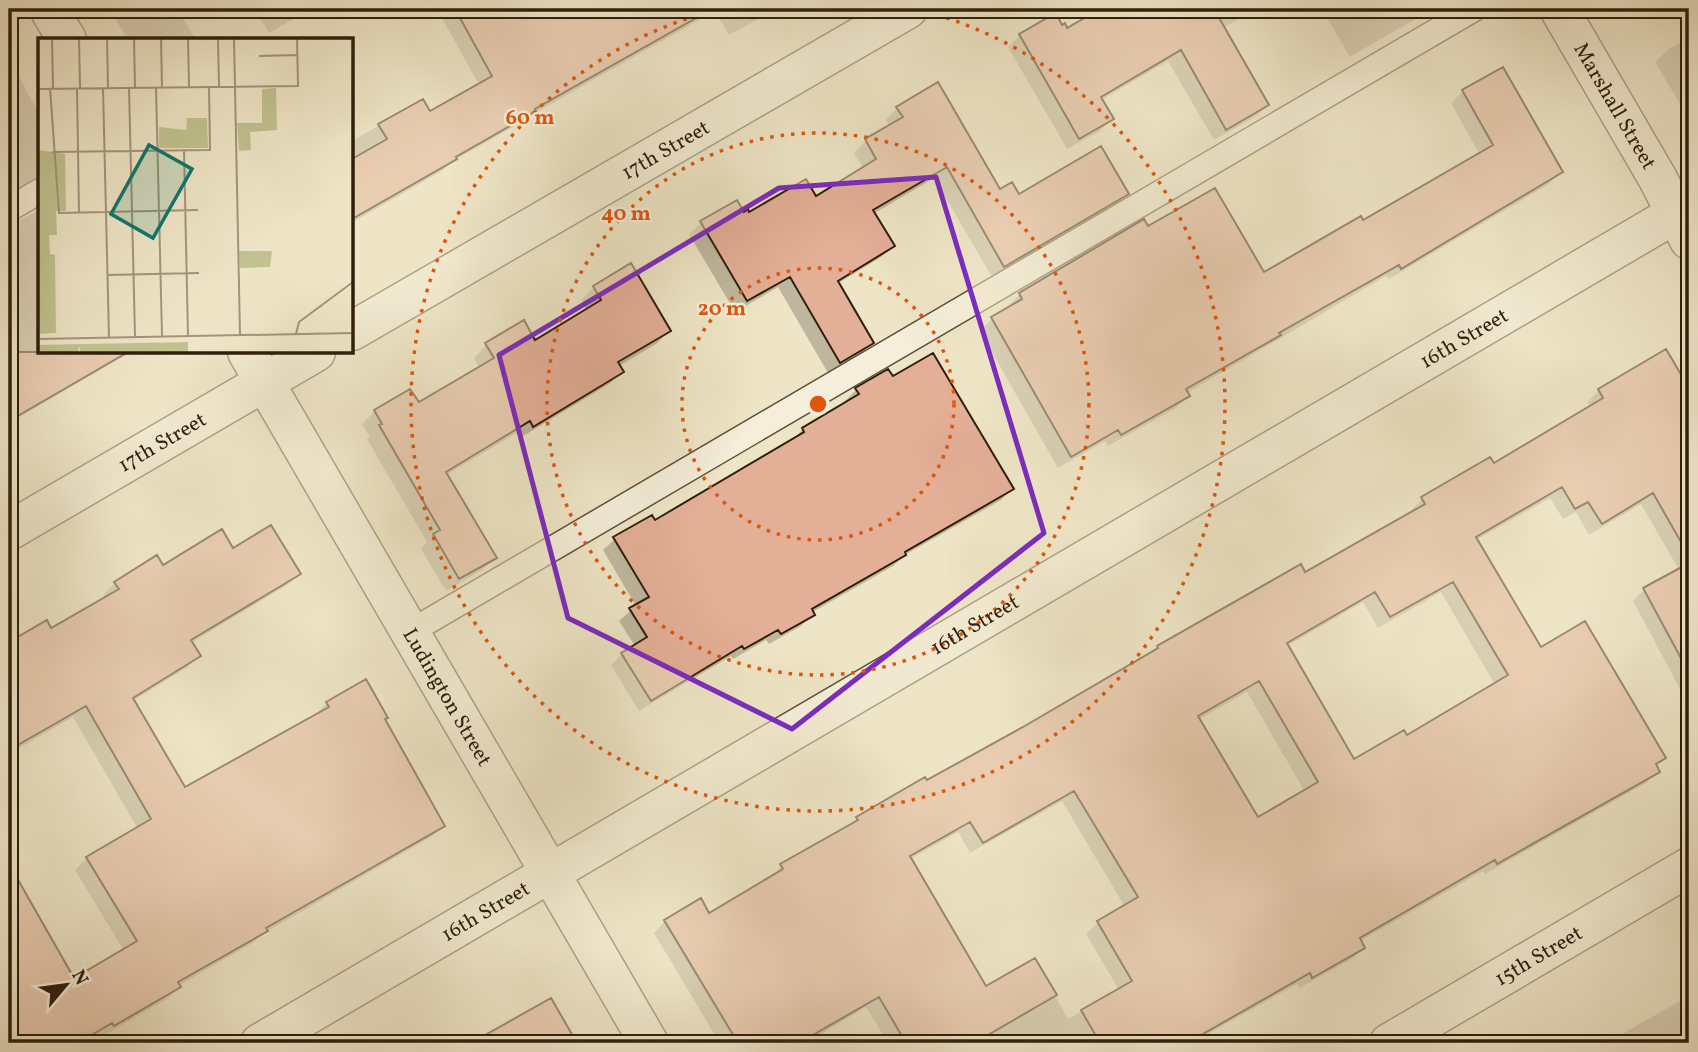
<svg xmlns="http://www.w3.org/2000/svg" width="1698" height="1052" font-family="Vollkorn,serif">
<rect width="100%" height="100%" fill="#eee5c6"/>
<filter id="stains"><feTurbulence type="fractalNoise" baseFrequency=".00286" numOctaves="4"/><feColorMatrix values="0 0 0 0 .2 0 0 0 0 .09 0 0 0 0 .02 0 0 0 .5 -.17"/></filter>
<radialGradient id="worn" r=".72"><stop offset=".6" stop-color="#630" stop-opacity="0"/><stop offset="1" stop-color="#630" stop-opacity=".3"/></radialGradient>
<path fill="#0003" fill-rule="evenodd" d="M109 9H177L196 40H128Z
M255 9H311L269 33Z
M437 9H768L758 19 729 35 715 11 528 117 522 122 451 162 443 170 352 223V141L422 101 429 114 479 85Z
M1103 9H1255L1223 28 1267 105 1255 117 1214 140 1168 61 1101 100 1112 119 1100 131 1067 149 1008 47 1020 35 1061 27 1067 30Z
M1322 9H1440L1428 16 1426 13 1350 57Z
M1689 37V105L1683 109 1655 62 1669 49Z
M9 59 40 115V192L29 186 9 195Z
M1463 91 1561 172 1549 184 1389 279 1386 276 1187 393 1188 395 1176 408 1108 446 1105 441 1058 468 980 331 992 319 1009 309 1008 306 1020 294 1148 228 1263 274 1363 222 1480 155 1451 103Z
M897 108 999 191 1019 196 1127 193 1115 205 992 277 934 178 873 214 893 246 881 257 837 284 871 343 860 355 828 373 778 287 735 312 689 234 701 223 749 215 815 198 864 169 854 153 866 141 890 126 886 120Z
M40 210V352H131L9 423V225Z
M594 287 669 331 656 344 619 366 622 372 609 384 520 438 517 433 446 475 495 557 482 570 446 591 421 549 427 542 367 439 370 437 362 424 375 411 418 405 480 369 474 358 486 345 535 342 587 311 581 300Z
M1666 352 1689 392V408L1671 421 1689 452V706L1633 601 1645 589 1679 570 1641 504 1589 535 1576 512 1563 519 1550 498 1476 540 1541 649 1664 758 1655 767 1658 771 1646 783 1485 874 1483 871 1360 941 1363 948 1352 959 1300 988 1297 984 1192 1043H888L866 1007 806 1043H712L716 1037 654 933 665 921 709 915 771 878 782 865 846 830 857 818 926 782 1152 654 1158 648 1305 574 1412 513 1411 511 1422 499 1493 465 1591 408 1587 402 1599 390ZM1441 592 1495 685 1406 737 1353 761 1287 646 1363 602 1378 628ZM1247 692 1305 792 1258 819 1198 720ZM1062 801 1125 907 1098 923 1086 934 1119 990 1068 1019 1035 960 985 989 910 859 958 832 970 853Z
M856 390 1012 489 1001 500 903 556 893 566 811 613 813 614 801 626 769 644 766 640 733 659 731 656 639 711 611 665 622 654 635 646 619 621 636 606 603 550 615 539 654 523 792 441 803 429 847 403 845 401Z
M233 550 299 573 287 585 191 643 198 656 186 668 133 701 184 790 315 715 327 703 383 720 443 826 431 837 261 935 254 942 178 986 167 999 101 1037 100 1034 84 1043H9V892L19 886 74 980 124 951 75 870 87 858 138 829 73 717 9 754V645L51 630 106 598 103 595 115 583 163 567Z
M1689 996V1043H1611L1620 1035Z"/>
<path fill="#e3af97" stroke="#2f1e0c" stroke-width="2" fill-rule="evenodd" d="M455 9H712L535 109 536 111 456 157 457 159 352 219V159L387 139 378 124 423 99 430 111 492 76Z
M1100 9H1214L1269 105 1226 130 1181 50 1101 97 1114 119 1079 139 1019 34 1056 13 1062 25 1065 23 1067 28Z
M1503 67 1563 172 1401 269 1399 265 1279 333 1281 335 1186 389 1190 396 1121 435 1118 430 1071 457 991 317 1022 299 1019 293 1144 219 1148 226 1215 188 1264 272 1361 216 1363 220 1493 145 1462 90Z
M938 82 1000 189 1012 182 1019 194 1101 146 1129 194 1004 267 947 167 873 210 895 246 838 281 874 343 840 363 790 277 747 301 700 221 737 200 744 212 748 209 749 212 806 179 816 196 876 159 865 139 903 117 896 107Z
M631 263 671 331 618 362 624 372 533 427 530 421 446 472 497 558 459 579 433 534 440 530 379 425 382 424 374 410 410 389 419 402 494 358 485 343 524 320 535 340 601 300 593 286Z
M1666 349 1689 388V556L1653 493 1602 524 1588 502 1575 509 1562 487 1476 537 1541 647 1585 621 1666 758 1656 764 1660 772 1497 864 1495 860 1360 938 1365 948 1312 978 1310 973 1187 1043H1100L1081 1010 1132 981 1097 921 1138 897 1074 791 983 843 970 822 910 856 986 986 1035 958 1057 995 974 1043H906L879 997 799 1043H738L664 920 701 898 709 913 783 869 780 864 858 820 856 817 925 777 927 780 1023 727 1158 648 1157 646 1301 564 1305 572 1425 504 1421 497 1490 457 1494 463 1603 398 1598 389ZM1453 582 1508 675 1407 735 1404 730 1354 759 1287 643 1375 592 1390 617ZM1259 681 1318 782 1258 817 1198 716Z
M9 352H128L9 421Z
M933 353 1014 489 905 552 906 555 812 609 815 615 781 634 778 630 744 649 742 646 651 701 621 653 647 637 629 608 649 597 613 537 652 515 655 520 804 432 802 428 859 394 855 388 888 369 893 376Z
M271 525 301 574 191 640 201 656 133 698 185 787 329 707 326 702 366 679 388 718 385 719 445 826 266 928 268 931 178 982 181 987 114 1026 112 1023 78 1043H9V864L74 978 137 941 86 857 151 819 86 706 9 750V642L47 620 51 628 119 589 114 582 157 555 163 565 222 529 233 548Z
M1689 563V673L1643 588Z
M551 998 577 1043H471Z"/>
<g fill="none" stroke-linecap="round" stroke-linejoin="round">
<g stroke="#5f503a" stroke-width="27">
<path id="service" d="M9 209 40 191
M410 632 1474 9"/>
</g>
<g stroke="#5f503a" stroke-width="41">
<g id="minor">
<path d="M49 9 67 40"/>
<path id="s1" d="M1559 9 1658 179 1689 240"/>
<path id="s2" d="M352 331 908 9"/>
<path id="s3" d="M247 352 649 1043"/>
<path id="s4" d="M9 531 316 352"/>
<path id="s5" d="M260 1043 1689 206"/>
<path id="s6" d="M1389 1043 1689 867"/>
</g>
</g>
<use href="#service" stroke="#f4eeda" stroke-width="24"/>
<use href="#minor" stroke="#f4eeda" stroke-width="38"/>
</g>
<path d="M0 0H1698V1052H0ZM936 177 1044 533 792 729 568 618 499 355 779 188Z" fill="#eee5c6" fill-opacity=".55" fill-rule="evenodd"/>
<path fill="none" stroke="#7b2cbf" stroke-width="5" stroke-linejoin="round" d="M936 177 1044 533 792 729 568 618 499 355 779 188Z"/>
<g fill="none" stroke="#df560c" stroke-width="3.5" stroke-dasharray="3.5 7">
<circle cx="818" cy="404" r="136"/>
<circle cx="818" cy="404" r="271"/>
<path d="M916 9A407 407 0 1 1 720 9"/>
</g>
<g text-anchor="middle" stroke-width="5" stroke-linejoin="round" paint-order="stroke">
<g font-size="21" fill="#2f1e0c" stroke="#f4eeda">
<text dy="7" stroke="none"><textPath href="#s1" startOffset="112">Marshall Street</textPath></text>
<text dy="7" stroke="none"><textPath href="#s2" startOffset="362">17th Street</textPath></text>
<text dy="7" stroke="none"><textPath href="#s5" startOffset="1395">16th Street</textPath></text>
<text dy="7" stroke="none"><textPath href="#s4" startOffset="177">17th Street</textPath></text>
<text dy="7" stroke="none"><textPath href="#s5" startOffset="828">16th Street</textPath></text>
<text dy="7" stroke="none"><textPath href="#s3" startOffset="399">Ludington Street</textPath></text>
<text dy="7" stroke="none"><textPath href="#s5" startOffset="261">16th Street</textPath></text>
<text dy="7" stroke="none"><textPath href="#s6" startOffset="173">15th Street</textPath></text>
</g>
</g>
<g transform="translate(38 38)">
<rect width="315" height="315" fill="#eee5c6"/>
<path d="M238 50 239 92 212 94 213 112 201 113 199 85H224V51ZM149 80H169L170 110H121V89L148 92ZM0 112 27 116 28 173H18L19 197H11L12 216 17 217 18 295 0 296ZM201 213H234L232 229 202 230ZM150 304V315H43L41 308 40 315H0V307Z" fill="#c1c290"/>
<path d="M0 232 14 245 15 258 0 270Z" fill="#c1c290"/>
<path fill="none" stroke="#a2957c" stroke-width="2" d="M14 0 15 50M41 0 42 50M69 0 70 50M96 0 97 50M123 0 124 49M150 0 151 49M180 0 181 49M196 0 202 297M221 18 259 17M12 50 21 175 160 172M39 50 41 175M65 50 71 300M91 50 97 298M118 50 124 298M0 51 260 48 259 0M146 112 150 298M14 114 172 112 171 49M69 237 161 235M258 296 261 284 315 244M0 301 315 295"/>
<path fill="#0f766e" fill-opacity="0.15" stroke="#0f766e" stroke-width="3.5" d="M111 107 154 131 115 200 73 176Z"/>
<rect width="315" height="315" fill="none" stroke="#2f1e0c" stroke-width="3.5"/>
</g>
<circle cx="818" cy="404" r="10" fill="#df560c" stroke="#f4eeda" stroke-width="3.5"/>
<g font-size="21" text-anchor="middle" font-weight="bold" fill="#df560c" stroke="#f4eeda" stroke-width="5" stroke-linejoin="round" paint-order="stroke">
<text x="530" y="124">60 m</text>
<text x="626" y="220">40 m</text>
<text x="722" y="315">20 m</text>
</g>
<rect width="1698" height="1052" fill="none" stroke="#eee5c6" stroke-width="35"/>
<rect x="10" y="10" width="1677" height="1031" fill="none" stroke="#2f1e0c" stroke-width="3.5"/>
<rect x="18" y="18" width="1663" height="1017" fill="none" stroke="#2f1e0c" stroke-width="2"/>
<g transform="translate(66 985) rotate(61)" stroke="#f4eeda" stroke-width="5" paint-order="stroke">
<path d="M0-5L12 26L0 18L-12 26Z" fill="#2f1e0c"/>
<text y="-10" font-size="19" font-weight="bold" text-anchor="middle" fill="#2f1e0c">N</text>
</g>
<rect width="100%" height="100%" filter="url(#stains)"/>
<rect width="100%" height="100%" fill="url(#worn)"/>
</svg>
